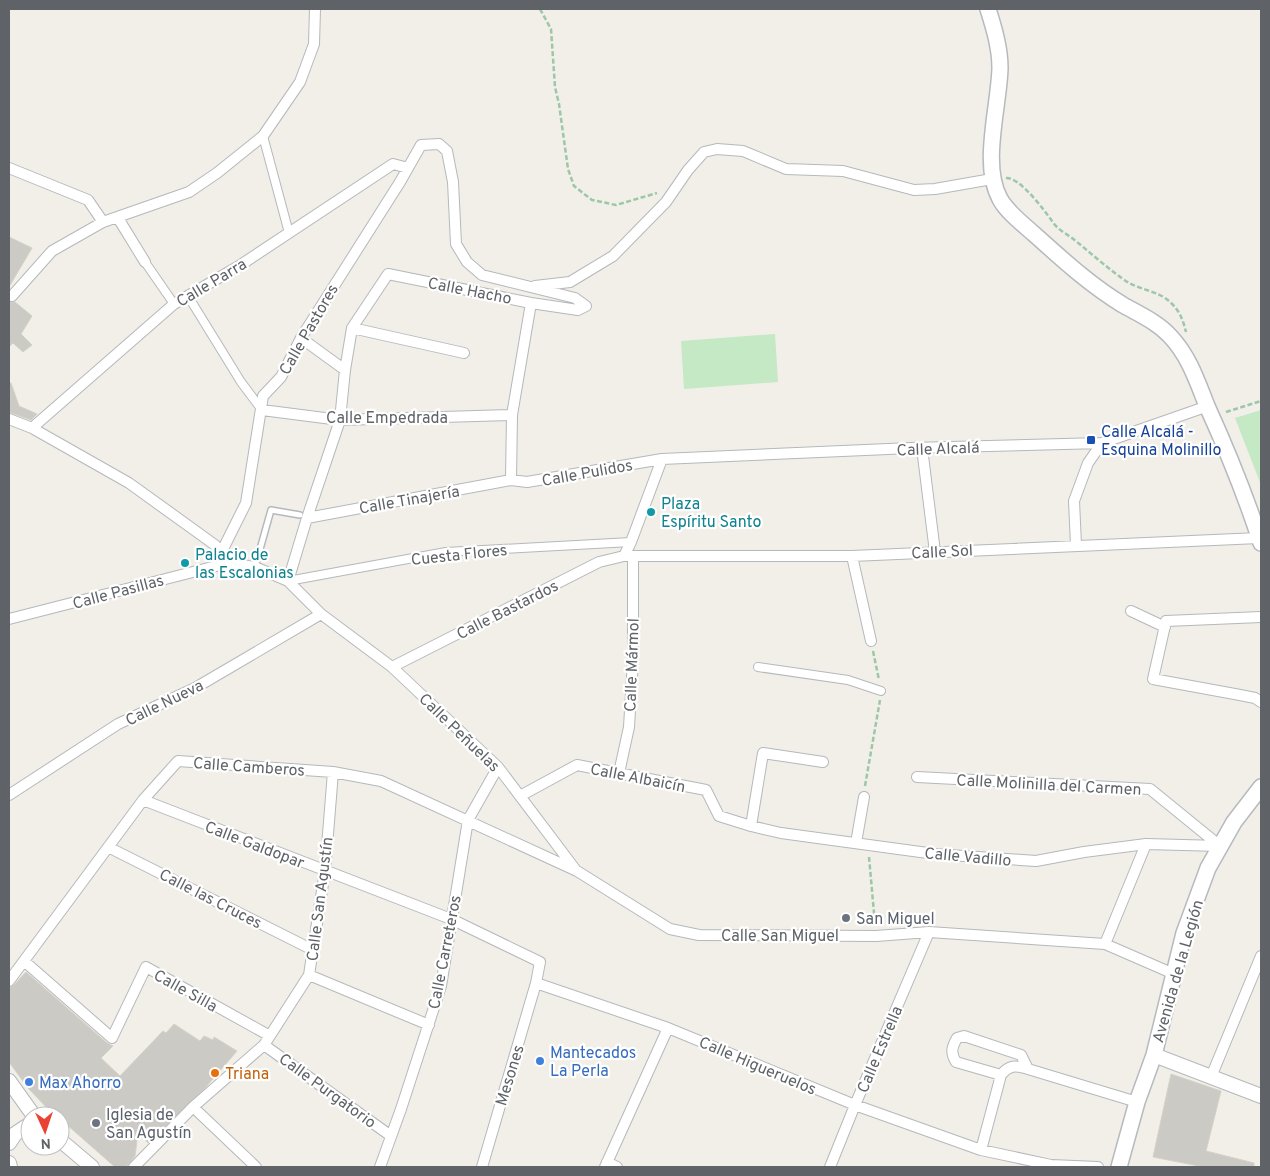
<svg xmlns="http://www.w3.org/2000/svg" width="1270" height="1176" font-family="Overpass,sans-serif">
<rect width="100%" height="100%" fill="#f1efe8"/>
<path fill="#c5e8c5" d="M775 334 778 382 684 389 681 341Z
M1261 410V485L1235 418Z"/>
<path fill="#cccac5" stroke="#d6d1c6" d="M9 237 32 248 9 287Z
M9 302H15L32 316 21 334 32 345 23 352 13 343 9 347Z
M9 383H11L19 406 37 414 31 420 9 412Z
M26 972 107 1043 113 1046 101 1058 120 1076 163 1031 166 1033 174 1024 200 1041 204 1036 213 1040 214 1037 237 1051 205 1088 148 1143 138 1133 135 1156 126 1167H115L66 1124 68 1121 52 1107 49 1110 28 1088 9 1062V988L14 985Z
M1171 1074 1221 1091 1206 1151 1254 1163V1167H1204L1153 1157Z"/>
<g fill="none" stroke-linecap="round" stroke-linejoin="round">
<g stroke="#b5b8bc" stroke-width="8">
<path id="service" d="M255 567 271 510 300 515"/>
</g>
<g stroke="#b5b8bc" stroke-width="10">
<path id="pedestrian" d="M263 136 289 233
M145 262 174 304
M188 296 241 382 262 410
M288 581 446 552 631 542
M758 667 848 680 881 691"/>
</g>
<g stroke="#b5b8bc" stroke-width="12">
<path id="minor" d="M9 168 88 200 103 222
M118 218 145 262
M535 286 570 282 613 256 666 202 688 170 704 152 717 149 743 151 786 169 843 171 914 190 935 189 992 179
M12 296 52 251 103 222 189 192 217 173 263 136 300 82 314 44 315 9
M352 328 464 353
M301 338 345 370
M262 410 340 420 512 415
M9 419 32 428 129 483 215 545 228 563 255 567 288 581 321 614 392 667 498 767 575 869
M32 428 174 304 239 266 393 164 408 168
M922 448 935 552
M307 518 511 480 527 482 662 459 911 448 1102 443 1208 406
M1076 545 1074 501 1088 463 1102 443
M221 553 246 503 263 396 281 377 301 338 400 182 421 145 439 144 447 151 453 182 456 244 467 262 482 275 575 298 586 306 578 310 531 303
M624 556 631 542 662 459
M852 556 871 641
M288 581 307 518 340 420 345 370 352 328 388 274 531 303 512 415 511 480
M1131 611 1165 627
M1261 617 1166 621 1153 679 1240 695 1255 698 1261 702
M9 619 228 563
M392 667 599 562 624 556H852L1259 538
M619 773 629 727 633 660V556
M917 777 1150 789 1220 846
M9 795 118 724 195 688 321 614
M520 796 577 765 706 790 719 816 751 826 781 833 935 854 1036 861 1084 852 1146 844 1220 846
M143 800 451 919 540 962 536 983 668 1028 855 1105 981 1150 1051 1165 1098 1167
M751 826 763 753 823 762
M856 843 864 797
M108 847 313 950
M1105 944 1146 844
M24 961 112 1038 146 967 270 1036
M309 975 429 1025
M9 981 143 800 178 761 333 772 381 781 577 871 670 929 699 935 876 936 929 932 1105 944 1174 974
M264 1045 391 1136
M1001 1075 956 1062C950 1052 952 1047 957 1038L964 1036 1021 1055 1028 1069 1137 1102
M1211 1077 1261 956
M193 1107 256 1167
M981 1150 1001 1075C1009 1065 1015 1065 1028 1069
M607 1162 617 1167
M134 1167 193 1107 264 1045 309 975 325 871 333 772
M380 1167 401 1109 441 986 468 820 498 767
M482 1167 536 983
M605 1167 668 1028
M830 1167 855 1105 929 932"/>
</g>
<g stroke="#b5b8bc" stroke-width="16">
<path id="tertiary" d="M1154 1055 1261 1096
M9 1081 34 1116
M60 1140 92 1167
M9 1143 15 1134 30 1124
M9 1163 10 1167"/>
</g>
<g stroke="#b6babf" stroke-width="18">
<path id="secondary" d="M988 9C994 28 1000 48 1000 68 999 107 981 165 1000 199 1007 212 1023 224 1034 234 1063 260 1090 285 1123 305 1139 314 1157 322 1170 336 1189 356 1197 381 1207 406 1227 450 1246 497 1261 543
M1119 1167 1137 1102 1154 1055 1184 933 1208 868 1234 822 1261 787"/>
</g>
<path stroke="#9cc7a9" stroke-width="2.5" stroke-dasharray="5 2.5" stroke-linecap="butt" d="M540 9 551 29 555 87 559 104 568 169 574 186 592 200 616 205 657 193
M1006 178C1020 177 1044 210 1052 221 1057 229 1065 233 1072 238 1091 253 1109 270 1129 283 1142 290 1160 292 1170 302 1180 311 1183 320 1186 332
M1226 412 1261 401
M873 651 879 680
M865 786 880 700
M869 857 875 924"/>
<use href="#service" stroke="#fff" stroke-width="5"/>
<use href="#pedestrian" stroke="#fff" stroke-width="8"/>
<use href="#minor" stroke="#fff" stroke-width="10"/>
<use href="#tertiary" stroke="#fff" stroke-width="14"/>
<use href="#secondary" stroke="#fff" stroke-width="15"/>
</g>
<rect fill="#1a4fb4" stroke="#fff" stroke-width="2" x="1086" y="435" width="10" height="10" rx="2.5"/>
<g fill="#0f9aa8" stroke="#fff" stroke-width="2">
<circle cx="651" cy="512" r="5"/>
<circle cx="185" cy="563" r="5"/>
</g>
<g fill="#6b7280" stroke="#fff" stroke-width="2">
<circle cx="846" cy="918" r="5"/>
<circle cx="96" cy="1123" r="5"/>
</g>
<g fill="#3f7fe0" stroke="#fff" stroke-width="2">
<circle cx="540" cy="1061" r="5"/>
<circle cx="29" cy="1082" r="5"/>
</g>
<circle fill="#e8710a" stroke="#fff" stroke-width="2" cx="215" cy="1073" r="5"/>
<g text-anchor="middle" stroke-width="4.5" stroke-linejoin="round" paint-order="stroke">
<g font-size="16" fill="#5f6368" stroke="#fff">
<text transform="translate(211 282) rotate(-31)" y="6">Calle Parra</text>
<text transform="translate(470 290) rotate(11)" y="6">Calle Hacho</text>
<text transform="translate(308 329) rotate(-60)" y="6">Calle Pastores</text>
<text x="387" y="423">Calle Empedrada</text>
<text transform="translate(938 448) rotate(-2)" y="6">Calle Alcalá</text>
<text transform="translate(587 472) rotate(-10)" y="6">Calle Pulidos</text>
<text transform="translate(409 499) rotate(-10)" y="6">Calle Tinajería</text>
<text transform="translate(942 551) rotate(-3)" y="6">Calle Sol</text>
<text transform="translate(459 554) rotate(-6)" y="6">Cuesta Flores</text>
<text transform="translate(118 591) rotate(-15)" y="6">Calle Pasillas</text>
<text transform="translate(507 609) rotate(-27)" y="6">Calle Bastardos</text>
<text transform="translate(631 665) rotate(-88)" y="6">Calle Mármol</text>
<text transform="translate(164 702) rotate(-26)" y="6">Calle Nueva</text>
<text transform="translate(460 732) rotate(44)" y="6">Calle Peñuelas</text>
<text transform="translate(249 766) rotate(4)" y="6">Calle Camberos</text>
<text transform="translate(638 777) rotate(11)" y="6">Calle Albaicín</text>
<text transform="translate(1049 784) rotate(3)" y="6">Calle Molinilla del Carmen</text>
<text transform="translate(255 844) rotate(21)" y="6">Calle Galdopar</text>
<text transform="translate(968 856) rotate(5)" y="6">Calle Vadillo</text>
<text transform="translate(211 898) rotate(27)" y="6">Calle las Cruces</text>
<text transform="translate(319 899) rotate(-83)" y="6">Calle San Agustín</text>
<text x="780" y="941">Calle San Miguel</text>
<text transform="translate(444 952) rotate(-79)" y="6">Calle Carreteros</text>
<text transform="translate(1177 971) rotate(-74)" y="6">Avenida de la Legión</text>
<text transform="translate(186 990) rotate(29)" y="6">Calle Silla</text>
<text transform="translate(879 1049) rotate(-67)" y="6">Calle Estrella</text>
<text transform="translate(758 1065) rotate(23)" y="6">Calle Higueruelos</text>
<text transform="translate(509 1075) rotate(-73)" y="6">Mesones</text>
<text transform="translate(328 1090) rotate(36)" y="6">Calle Purgatorio</text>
</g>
<g font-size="16" fill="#164399" stroke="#fff" text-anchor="start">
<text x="1101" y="437">Calle Alcalá -<tspan x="1101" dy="18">Esquina Molinillo</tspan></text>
</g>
<g font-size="16" fill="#0d838f" stroke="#fff" text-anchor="start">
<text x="661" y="509">Plaza<tspan x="661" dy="18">Espíritu Santo</tspan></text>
<text x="195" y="560">Palacio de<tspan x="195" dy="18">las Escalonias</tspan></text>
</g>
<g font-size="16" fill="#5b616d" stroke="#fff" text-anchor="start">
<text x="856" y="924">San Miguel</text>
<text x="106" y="1120">Iglesia de<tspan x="106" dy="18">San Agustín</tspan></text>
</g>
<g font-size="16" fill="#366cbe" stroke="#fff" text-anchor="start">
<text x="550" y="1058">Mantecados<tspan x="550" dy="18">La Perla</tspan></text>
<text x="39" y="1088">Max Ahorro</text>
</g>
<g font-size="16" fill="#c56008" stroke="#fff" text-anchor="start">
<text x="225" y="1079">Triana</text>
</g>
</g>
<rect width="1270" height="1176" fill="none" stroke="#5f6368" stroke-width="20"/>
<g transform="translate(45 1131) rotate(177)"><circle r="24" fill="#ffffff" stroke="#bfc1c3"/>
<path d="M0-4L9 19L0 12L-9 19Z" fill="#ea4335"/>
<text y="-8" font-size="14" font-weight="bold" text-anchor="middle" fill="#5f6368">N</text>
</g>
</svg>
